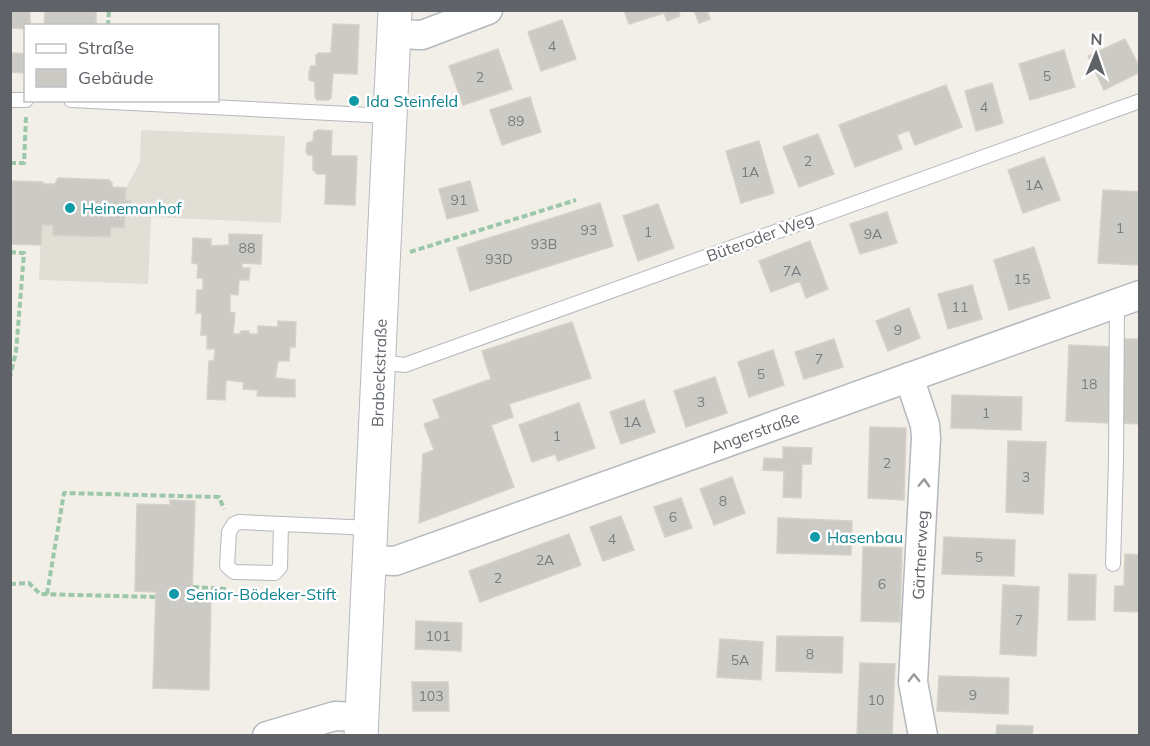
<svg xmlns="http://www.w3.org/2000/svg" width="1150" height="746" font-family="Mulish,sans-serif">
<rect width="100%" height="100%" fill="#f1efe8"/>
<path fill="#e1ded6" d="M141 130 285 136 281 223 151 217 148 284 39 280 43 184H55L58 178 109 180 112 183V187L126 188 140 162Z"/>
<path fill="#cccac5" stroke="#d6d1c6" stroke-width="1.5" d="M10 10H30V26H26V29L10 28Z
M45 10 96 12V26H44Z
M624 10H678L680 16 667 21 664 13 629 24Z
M694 10H707L710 19 699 23Z
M562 20 576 59 541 71 528 32Z
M333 24 359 25 357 74 333 73 331 98 328 100H317L315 97V82L309 80V72L311 66H316V55L319 53H331Z
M1125 39 1140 68V72L1104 90 1088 56Z
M498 49 512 89 463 105 449 66Z
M1064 50 1075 87 1030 100 1019 64Z
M10 53 26 54V73L10 72Z
M992 83 1003 123 976 131 965 91Z
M946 85 962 127 915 145 909 130 897 135 902 149 855 167 839 125Z
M530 97 541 132 502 145 490 110Z
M318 130 332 131 331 156H357L355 205 325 204 326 174H317L313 170V155H308L306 152 307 143 313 141 314 132Z
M818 134 834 174 799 187 783 147Z
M759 141 774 193 741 203 726 151Z
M1044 157 1060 200 1023 213 1008 170Z
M58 178 109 180 112 183V187L126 188 125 200 131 201 130 216H125L124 228 111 227 110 237 53 235V225H42L41 245 10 244V181L43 182V184H55Z
M470 181 478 211 447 219 439 189Z
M1103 190 1140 192V265L1098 263Z
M600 203 613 246 470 291 457 248Z
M658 204 674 248 638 261 623 216Z
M887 212 897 243 860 254 850 224Z
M229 234 262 235 261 264 242 263V268H250L249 280H239L238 295 230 294V312L235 313 233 334H240L241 331H249V334H258V326L278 327V321L296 322 295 347H290L289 361H278L275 378 295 380V397L257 396 258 390 243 389 244 382 226 380 225 400 207 399 209 361H214L215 349H207V335H201L202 313H196L197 290H203V278H197L198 264 192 263 193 238 211 239V246L229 245Z
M810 241 828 289 806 298 800 281 771 292 759 261Z
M1034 247 1050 298 1009 310 994 260Z
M972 285 982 319 948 329 938 294Z
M909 308 920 338 888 351 876 321Z
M572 322 591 378 509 404 513 417 491 425 514 487 419 523 423 454 434 450 424 424 440 418 433 400 491 379 482 351Z
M834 339 843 367 804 379 795 352Z
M1123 339H1140V424L1120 423Z
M1069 345 1111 347 1108 423 1066 421Z
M773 350 784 385 749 397 738 362Z
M715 377 727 413 686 427 674 391Z
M952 395 1022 397 1021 430 951 428Z
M644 400 655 432 621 444 610 412Z
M579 403 595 448 558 461 555 454 532 462 519 425Z
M870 427 906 428 904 500 868 498Z
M1008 441 1046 442 1043 514 1006 512Z
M783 447 812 448 811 464H802L801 498 783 497 784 471 763 470 764 458 783 459Z
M732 477 745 513 714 525 700 489Z
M681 498 692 528 665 537 654 507Z
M170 500 195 501 192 598H211L209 690 153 688 156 592 135 591 137 504 170 505Z
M621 516 634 550 603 561 590 527Z
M778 518 852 521 851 555 777 553Z
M569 534 581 565 480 602 469 571Z
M944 537 1015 540 1014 576 942 574Z
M863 547 902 548 900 622 861 621Z
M1125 554 1140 555V612L1114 611 1115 586H1124Z
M1069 574 1096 575 1095 620H1068Z
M1003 585 1039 587 1036 656 1000 654Z
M416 621 462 623 461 651 415 649Z
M777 636 843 637 842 673 776 671Z
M720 639 763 642 761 680 717 677Z
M860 663 895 664 892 736H857Z
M939 676 1009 678 1008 714 937 711Z
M412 682H448L449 711H413Z
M997 725 1033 726 1032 736H996Z"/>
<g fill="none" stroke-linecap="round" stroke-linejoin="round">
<g stroke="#b5b8bc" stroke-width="16">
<path id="lane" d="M10 100H26
M71 100 390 116
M379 362 405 365 413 362 1140 101
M281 524 280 567 275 573 234 572 227 566 229 532 234 524 239 522 372 528
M1113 564 1116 461 1117 303"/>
</g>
<g stroke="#b5b8bc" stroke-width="31">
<path id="street" d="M394 34 422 35 488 10
M909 377 925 425 926 438 913 682 923 736
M369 560 395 561 1140 295
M267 736 335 716 362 717"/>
</g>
<g stroke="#b6babf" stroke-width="35">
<path id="secondary" d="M361 736 395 10"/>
</g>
<path stroke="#9cc7a9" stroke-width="4" stroke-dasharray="6 3" stroke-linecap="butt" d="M283 10H310
M108 26 109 10
M10 163H24L26 117
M10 252 24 253 16 352 10 377
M410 252 576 200
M10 584 29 583 40 594 155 597
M193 587 226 589
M278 591 340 595
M47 594 64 493 219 497 224 509"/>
<use href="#lane" stroke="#fff" stroke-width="14"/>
<use href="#street" stroke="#fff" stroke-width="28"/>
<use href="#secondary" stroke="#fff" stroke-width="33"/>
</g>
<defs><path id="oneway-chevron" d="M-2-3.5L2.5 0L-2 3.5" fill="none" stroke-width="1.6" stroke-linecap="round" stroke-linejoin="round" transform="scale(1.5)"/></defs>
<g stroke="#979a9d">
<use href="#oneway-chevron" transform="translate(924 483) rotate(-87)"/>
<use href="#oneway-chevron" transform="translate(914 678) rotate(-91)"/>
</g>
<g fill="#0f9aa8" stroke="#fff" stroke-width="2">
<circle cx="354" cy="101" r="6"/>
<circle cx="70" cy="208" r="6"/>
<circle cx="815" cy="537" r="6"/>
<circle cx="174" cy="594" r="6"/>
</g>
<g text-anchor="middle" stroke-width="5" stroke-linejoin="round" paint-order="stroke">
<g font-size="14" fill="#7a7d7f">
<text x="552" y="51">4</text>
<text x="1047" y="81">5</text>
<text x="480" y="82">2</text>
<text x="984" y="112">4</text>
<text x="516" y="126">89</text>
<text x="808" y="166">2</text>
<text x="750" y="177">1A</text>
<text x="1034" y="190">1A</text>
<text x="459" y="205">91</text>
<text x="1120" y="233">1</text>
<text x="589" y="235">93</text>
<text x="648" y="237">1</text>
<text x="873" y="239">9A</text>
<text x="544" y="249">93B</text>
<text x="247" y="253">88</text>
<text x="499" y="264">93D</text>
<text x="792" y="276">7A</text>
<text x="1022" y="284">15</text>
<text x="960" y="312">11</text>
<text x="898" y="335">9</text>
<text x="819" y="364">7</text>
<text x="761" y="379">5</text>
<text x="1089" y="389">18</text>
<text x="701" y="407">3</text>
<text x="986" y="418">1</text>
<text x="632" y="427">1A</text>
<text x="557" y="441">1</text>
<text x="887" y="468">2</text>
<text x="1026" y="482">3</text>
<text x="723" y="506">8</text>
<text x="673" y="522">6</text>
<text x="612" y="544">4</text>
<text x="979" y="562">5</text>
<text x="545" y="565">2A</text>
<text x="498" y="583">2</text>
<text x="882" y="589">6</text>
<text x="1019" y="625">7</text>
<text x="438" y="641">101</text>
<text x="810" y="659">8</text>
<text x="740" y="665">5A</text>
<text x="973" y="700">9</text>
<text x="431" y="701">103</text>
<text x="876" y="705">10</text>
</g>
<g font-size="16" fill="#0d838f" stroke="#fff" text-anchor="start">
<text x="366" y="107">Ida Steinfeld</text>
<text x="82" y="214">Heinemanhof</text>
<text x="827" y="543">Hasenbau</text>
<text x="186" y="600">Senior-Bödeker-Stift</text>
</g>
<g font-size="16" fill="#5f6368" stroke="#fff">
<text transform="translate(760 237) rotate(-20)" y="6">Büteroder Weg</text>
<text transform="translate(379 373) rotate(-88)" y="6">Brabeckstraße</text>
<text transform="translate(755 432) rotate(-20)" y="6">Angerstraße</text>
<text transform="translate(920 555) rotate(-87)" y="6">Gärtnerweg</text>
</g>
</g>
<rect width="1150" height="746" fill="none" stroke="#5f6368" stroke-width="24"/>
<rect x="24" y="24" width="195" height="78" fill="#ffffff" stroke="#bfc1c3" stroke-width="1.5"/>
<rect x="36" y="44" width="30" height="9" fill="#ffffff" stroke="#bfc1c3" stroke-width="1.5"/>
<text x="78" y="54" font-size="18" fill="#5f6368">Straße</text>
<rect x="36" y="69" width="30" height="18" fill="#cccac5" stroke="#bfc1c3" stroke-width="1.5"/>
<text x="78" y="84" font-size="18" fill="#5f6368">Gebäude</text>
<g transform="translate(1096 54) rotate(2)" stroke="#ffffff" stroke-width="4.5" paint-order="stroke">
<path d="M0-4.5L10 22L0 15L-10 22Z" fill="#5f6368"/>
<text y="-9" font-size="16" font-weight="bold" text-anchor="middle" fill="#5f6368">N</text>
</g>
</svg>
